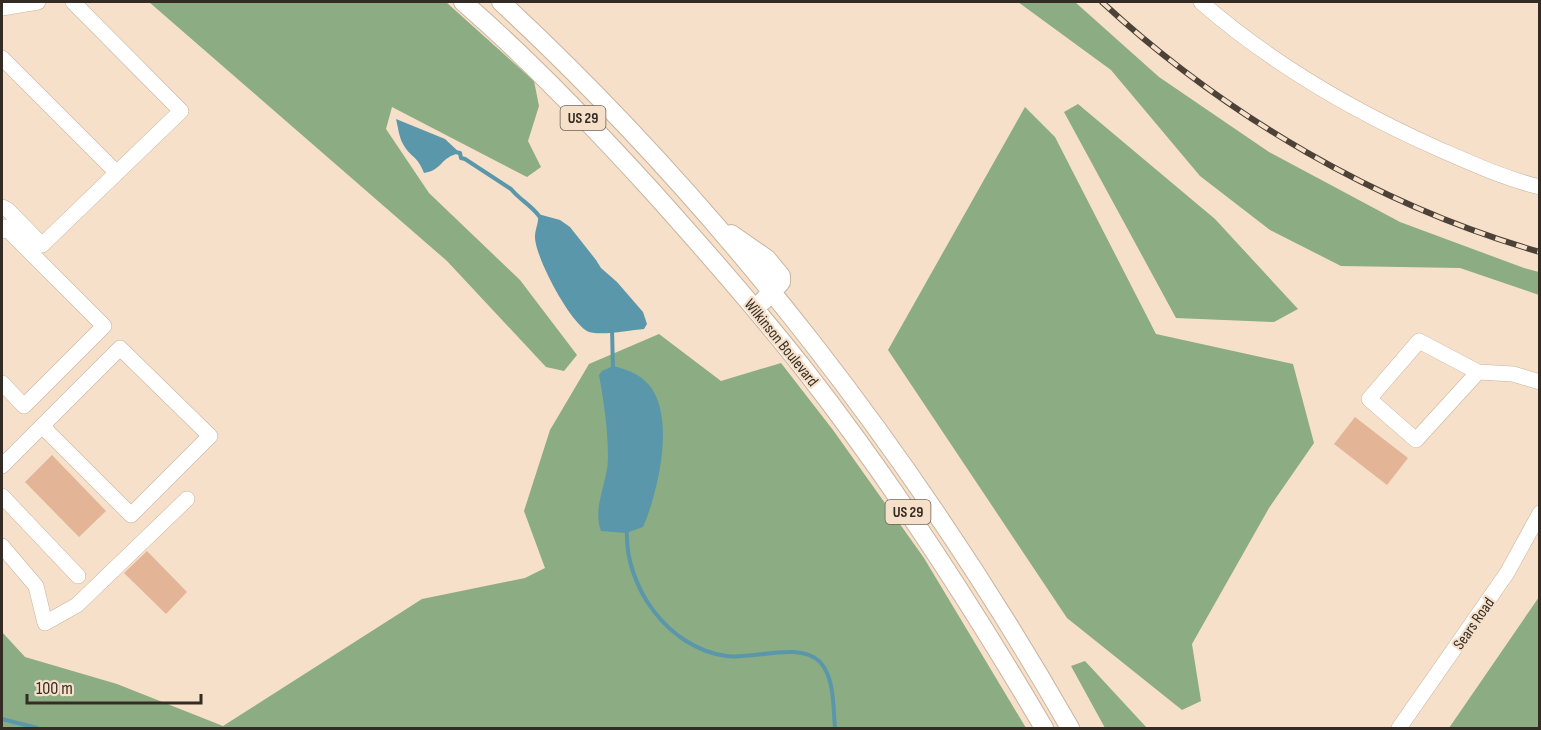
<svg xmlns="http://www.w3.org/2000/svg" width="1541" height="730" font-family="'Sofia Sans Condensed',sans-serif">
<rect width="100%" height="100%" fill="#f6e0c9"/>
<path fill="#8cac83" d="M149 2H446L534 81 539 106 528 141 541 167 527 177 392 107 386 129 429 193 520 280 577 355 564 371 546 367 447 261Z
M1018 2H1075L1159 77 1269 152 1400 222 1524 268 1539 272V295L1460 268 1341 266 1270 230 1200 176 1111 70Z
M1078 104 1215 219 1298 309 1274 322 1176 318 1064 112Z
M1025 107 1055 137 1156 334 1293 364 1314 443 1269 508 1192 644 1201 701 1182 710 1067 618 888 350Z
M659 334 721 381 781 363 833 430 924 558 1026 728H2V632L25 657 117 684 223 726 422 599 525 578 545 568 524 511 550 430 589 364Z
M1539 597V728H1449Z
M1085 661 1147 728H1105L1071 666Z"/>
<path fill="#5a97aa" d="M396 119 445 139 460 153C440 157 443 170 424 173 418 156 410 157 403 144 399 137 398 127 396 119Z
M538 214 560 220 570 227 596 260 601 268 617 282 643 312 647 324 644 329C630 330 602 336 589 332 571 325 535 257 535 237 535 228 539 224 538 214Z
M613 366C626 369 640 374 649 385 676 417 658 493 643 527L626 533 601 531C592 507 608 482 608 458 608 430 604 402 599 375L602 371Z"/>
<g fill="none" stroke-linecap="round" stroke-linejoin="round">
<path stroke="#5a97aa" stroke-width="4" d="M455 152 460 153 461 158 465 159 511 189C520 200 531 205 539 216
M612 328 613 371
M627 529C624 586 668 648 726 656 753 660 799 641 820 662 835 678 833 709 835 728
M2 719 37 728"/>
</g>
<path fill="#e3b495" d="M1355 417 1408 458 1387 485 1334 444Z
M52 455 106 511 79 537 25 482Z
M147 551 187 592 166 614 124 573Z"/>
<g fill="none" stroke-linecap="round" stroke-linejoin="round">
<g stroke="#c9b49e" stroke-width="16">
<path id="minor" d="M1201 2C1272 64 1355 112 1441 150 1473 164 1506 179 1540 187
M2 8 38 2
M2 58 117 173
M2 207 8 210 42 245 181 111 73 2
M2 231 5 227 104 326 24 406 2 383
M1478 372 1416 440 1369 399 1419 341 1478 372 1513 374 1540 382
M2 466 120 348 210 436 131 515 43 427
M2 496 78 576
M2 546 36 586 45 623 77 605 187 499
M1399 728 1507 573 1540 513"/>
</g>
<g stroke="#c9b49e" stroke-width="20">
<path id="major" d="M463 2C530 60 592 125 652 191 704 249 756 308 804 369 893 483 971 604 1044 728
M501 2C726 211 918 462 1070 728
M731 234 767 259 781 276V282L763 301"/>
</g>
<use href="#minor" stroke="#fff" stroke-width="15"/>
<use href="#major" stroke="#fff" stroke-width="18"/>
<g stroke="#4c4238" stroke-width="6">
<path id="rail" d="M1102 2C1224 115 1379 206 1540 252"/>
</g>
<use href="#rail" stroke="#f6e0c9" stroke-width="4" stroke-dasharray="11" stroke-linecap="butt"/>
</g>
<g text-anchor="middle" stroke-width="4.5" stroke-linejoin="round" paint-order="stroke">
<g fill="#f6e0c9" stroke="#6e6256" stroke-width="1.5">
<rect x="560.5" y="106" width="45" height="24" rx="4.5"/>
<rect x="885.5" y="500" width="45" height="24" rx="4.5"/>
</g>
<g font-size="15" font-weight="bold" fill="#342c24">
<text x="583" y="123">US 29</text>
<text x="908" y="517">US 29</text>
</g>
<g font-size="16" fill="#342c24" stroke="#f6e0c9">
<text transform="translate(782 342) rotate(51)" y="6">Wilkinson Boulevard</text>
<text transform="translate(1473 623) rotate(-55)" y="6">Sears Road</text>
</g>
</g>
<rect width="1541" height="730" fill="none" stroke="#342c24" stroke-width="6"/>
<path d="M27 694v9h174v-9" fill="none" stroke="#342c24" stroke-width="3"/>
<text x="36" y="694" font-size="18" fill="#342c24" stroke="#f6e0c9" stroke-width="4.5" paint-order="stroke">100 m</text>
</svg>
